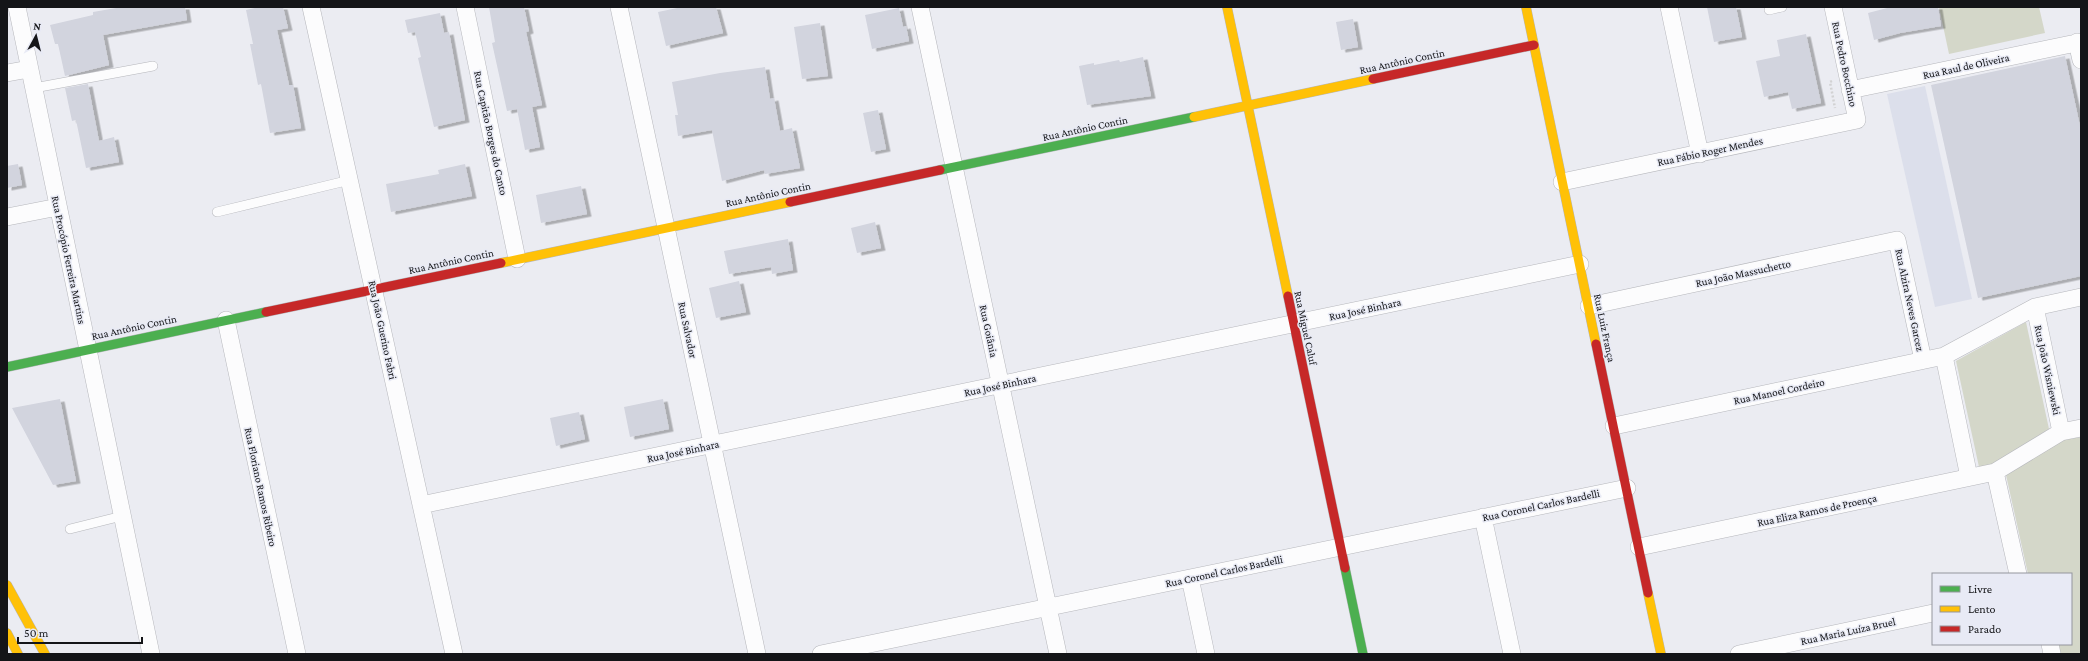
<svg xmlns="http://www.w3.org/2000/svg" width="2088" height="661" font-family="'Crimson Pro',serif">
<defs>
<filter id="shadow"><feDropShadow dx="4.5" dy="2.5" stdDeviation="0" flood-color="#0004"/></filter>
</defs>
<rect width="100%" height="100%" fill="#ebecf2"/>
<path fill="#dcdfeb" d="M1925 86 1972 299 1935 307 1887 94Z"/>
<path fill="#d4d7c9" d="M1939 7H2039L2045 33 1949 54Z
M2026 322 2049 429 1992 464 1979 467 1956 361Z
M2081 437V654H2059L2057 644H2071V574H2028L2006 475 2064 440Z"/>
<path fill="#d2d4de" filter="url(#shadow)" d="M122 7H185L187 20 103 35 109 65 65 76 58 44H55L50 25 93 15V12Z
M260 7H283L288 28 277 30 289 85H293L301 128 270 133 261 84 258 85 250 44H253L246 10Z
M489 7H524L529 31 526 32 542 105 532 107 540 147 525 150 517 109 507 111 492 43 495 42Z
M682 7H716L723 33 666 46 658 12Z
M1707 7H1736L1742 37 1714 42Z
M1891 7H1938L1941 26 1900 33 1874 40 1868 13Z
M899 8 903 27 906 26 909 41 872 49 865 15Z
M440 13 444 33 449 32 465 120 434 127 418 58 421 57 415 32 408 33 405 20Z
M1353 19 1358 47 1341 50 1336 22Z
M820 23 828 76 802 79 794 27Z
M1806 34 1821 103 1792 109 1788 92 1764 97 1756 61 1780 56 1777 40Z
M2065 56 2081 131V276L1978 298 1931 85Z
M1143 57 1151 96 1087 105 1079 66 1094 63V65L1119 60 1120 62Z
M765 67 770 99 774 98 780 131 792 128 800 168 765 174 764 170 722 181 712 130 678 136 675 115H678L672 82 720 73Z
M88 84 99 141 114 137 119 162 86 168 76 120 72 121 65 88Z
M878 110 886 149 871 152 863 113Z
M18 164 22 185 7 188V166Z
M465 164 472 196 391 212 386 184 439 174 438 170Z
M581 186 587 214 541 223 536 195Z
M875 222 881 248 857 253 851 228Z
M788 239 793 270 772 274 771 267 729 274 724 251Z
M739 281 746 312 716 318 709 288Z
M60 399 76 481 53 485 12 408Z
M663 399 669 429 630 437 624 407Z
M579 412 585 439 556 446 550 418Z"/>
<g fill="none" stroke-linecap="round" stroke-linejoin="round">
<g stroke="#b6b7bc" stroke-width="10">
<path id="lane" d="M1769 10 1782 7
M34 88 153 66
M217 212 350 180
M70 529 122 516"/>
</g>
<g stroke="#b6b7bc" stroke-width="18">
<path id="street" d="M17 7 151 654
M311 7 454 654
M465 7 517 259
M619 7 757 654
M920 7 1058 654
M1669 7 1700 154
M2077 42 2081 60
M7 73 29 69
M1850 90 2081 42
M1562 182 1857 120 1833 7
M7 217 58 207
M1589 306 1897 240 1923 360
M2035 307 2061 432
M226 320 297 654
M1944 356 1969 477
M1614 426 1944 356 2035 307 2081 297
M1995 472 2018 574
M421 505 1580 264
M1483 517 1512 654
M1639 547 1995 472 2061 432 2081 428
M1190 578 1206 654
M2050 644 2052 654
M821 654 1627 488
M1739 654 1933 613"/>
</g>
<g stroke="#b6b7bc" stroke-width="10">
<path id="fast" d="M940 170 1194 117
M7 367 266 312
M1345 568 1363 654"/>
</g>
<g stroke="#b6b7bc" stroke-width="10">
<path id="slow" d="M1227 7 1288 296
M1526 7 1596 344
M1194 117 1373 79
M501 263 790 202
M7 585 45 654
M1648 593 1661 654
M7 633 18 654"/>
</g>
<g stroke="#b6b7bc" stroke-width="10">
<path id="jam" d="M1373 79 1534 45
M790 202 940 170
M1288 296 1345 568
M266 312 501 263
M1596 344 1648 593"/>
</g>
<path stroke="#d2d2d3" stroke-width="2.5" stroke-dasharray="2 2" stroke-linecap="butt" d="M1832 81 1830 82 1835 108"/>
<use href="#lane" stroke="#fcfcfd" stroke-width="9"/>
<use href="#street" stroke="#fcfcfd" stroke-width="17"/>
<use href="#fast" stroke="#4caf50" stroke-width="9"/>
<use href="#slow" stroke="#ffc107" stroke-width="9"/>
<use href="#jam" stroke="#c62828" stroke-width="9"/>
</g>
<g text-anchor="middle" stroke-width="3" stroke-linejoin="round" paint-order="stroke">
<g font-size="11" fill="#141518" stroke="#e8eaf5">
<text transform="translate(1402 61) rotate(-12)" y="4">Rua Antônio Contin</text>
<text transform="translate(1845 64) rotate(78)" y="4">Rua Pedro Bocchino</text>
<text transform="translate(1966 66) rotate(-12)" y="4">Rua Raul de Oliveira</text>
<text transform="translate(1085 128) rotate(-12)" y="4">Rua Antônio Contin</text>
<text transform="translate(491 133) rotate(78)" y="4">Rua Capitão Borges do Canto</text>
<text transform="translate(1710 151) rotate(-12)" y="4">Rua Fábio Roger Mendes</text>
<text transform="translate(768 194) rotate(-12)" y="4">Rua Antônio Contin</text>
<text transform="translate(69 260) rotate(78)" y="4">Rua Procópio Ferreira Martins</text>
<text transform="translate(451 261) rotate(-12)" y="4">Rua Antônio Contin</text>
<text transform="translate(1743 273) rotate(-12)" y="4">Rua João Massuchetto</text>
<text transform="translate(1910 300) rotate(78)" y="4">Rua Alzira Neves Garcez</text>
<text transform="translate(1365 309) rotate(-12)" y="4">Rua José Binhara</text>
<text transform="translate(134 327) rotate(-12)" y="4">Rua Antônio Contin</text>
<text transform="translate(1306 328) rotate(78)" y="4">Rua Miguel Caluf</text>
<text transform="translate(1605 328) rotate(78)" y="4">Rua Luiz França</text>
<text transform="translate(383 330) rotate(78)" y="4">Rua João Guerino Fabri</text>
<text transform="translate(688 330) rotate(78)" y="4">Rua Salvador</text>
<text transform="translate(989 331) rotate(78)" y="4">Rua Goiânia</text>
<text transform="translate(2048 370) rotate(78)" y="4">Rua João Wisniewski</text>
<text transform="translate(1000 385) rotate(-12)" y="4">Rua José Binhara</text>
<text transform="translate(1779 391) rotate(-12)" y="4">Rua Manoel Cordeiro</text>
<text transform="translate(683 451) rotate(-12)" y="4">Rua José Binhara</text>
<text transform="translate(261 487) rotate(78)" y="4">Rua Floriano Ramos Ribeiro</text>
<text transform="translate(1541 505) rotate(-12)" y="4">Rua Coronel Carlos Bardelli</text>
<text transform="translate(1817 510) rotate(-12)" y="4">Rua Eliza Ramos de Proença</text>
<text transform="translate(1224 571) rotate(-12)" y="4">Rua Coronel Carlos Bardelli</text>
<text transform="translate(1848 631) rotate(-12)" y="4">Rua Maria Luíza Bruel</text>
</g>
</g>
<rect width="2088" height="661" fill="none" stroke="#141518" stroke-width="16"/>
<rect x="1932" y="573" width="140" height="72" fill="#e8eaf5" stroke="#93959d"/>
<rect x="1940" y="586" width="20" height="6" fill="#4caf50" stroke="#93959d"/>
<text x="1968" y="593" font-size="12" fill="#141518">Livre</text>
<rect x="1940" y="606" width="20" height="6" fill="#ffc107" stroke="#93959d"/>
<text x="1968" y="613" font-size="12" fill="#141518">Lento</text>
<rect x="1940" y="626" width="20" height="6" fill="#c62828" stroke="#93959d"/>
<text x="1968" y="633" font-size="12" fill="#141518">Parado</text>
<g transform="translate(36 36) rotate(7)" stroke="#e8eaf5" stroke-width="3" paint-order="stroke">
<path d="M0-3L7 15L0 10L-7 15Z" fill="#141518"/>
<text y="-6" font-size="11" font-weight="bold" text-anchor="middle" fill="#141518">N</text>
</g>
<path d="M18 637v6h124v-6" fill="none" stroke="#141518" stroke-width="2"/>
<text x="24" y="637" font-size="12" fill="#141518" stroke="#e8eaf5" stroke-width="3" paint-order="stroke">50 m</text>
</svg>
